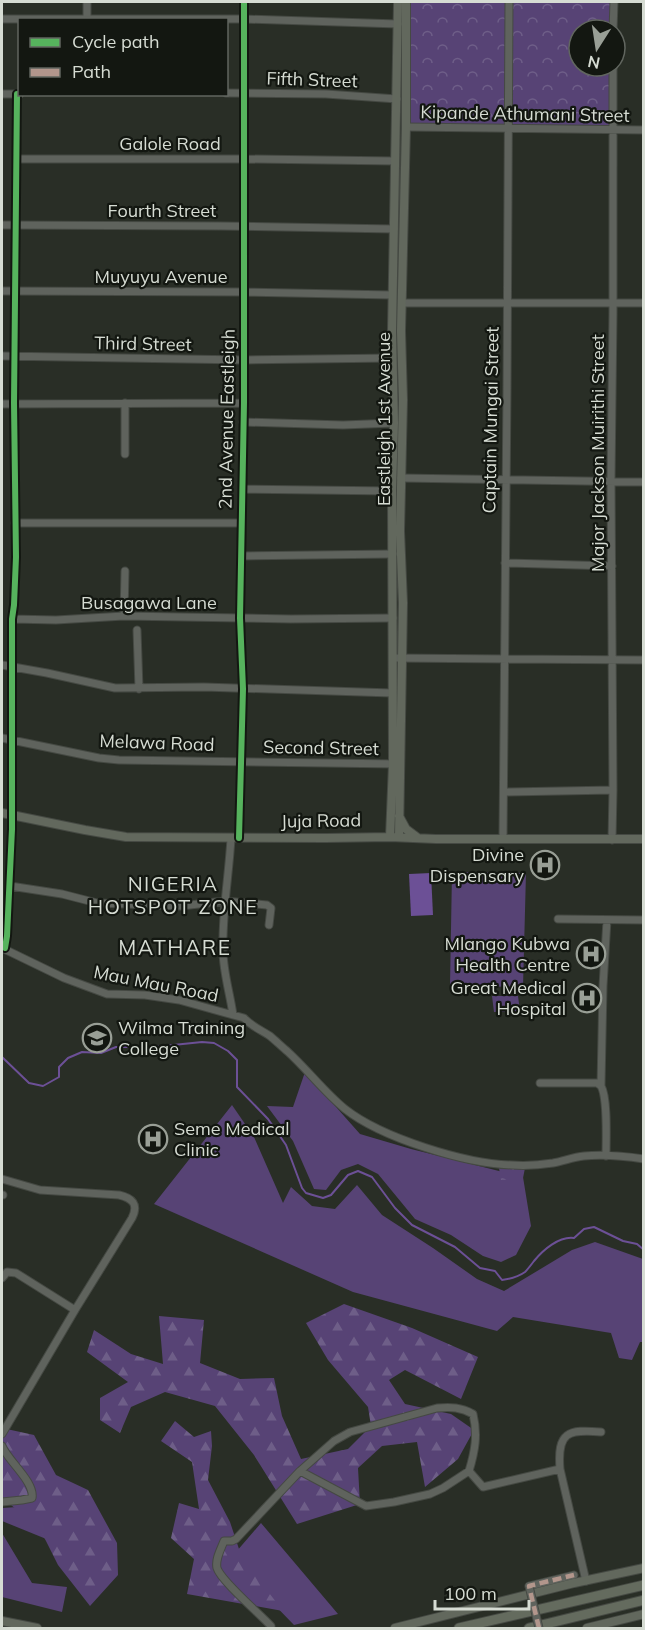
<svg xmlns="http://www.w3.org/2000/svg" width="645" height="1630" font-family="Mulish,sans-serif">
<defs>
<pattern id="forest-firs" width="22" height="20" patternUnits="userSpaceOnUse" patternTransform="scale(1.5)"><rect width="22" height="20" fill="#574375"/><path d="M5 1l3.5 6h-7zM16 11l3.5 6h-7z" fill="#6e5e88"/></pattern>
<pattern id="park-crowns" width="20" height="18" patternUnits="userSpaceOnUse" patternTransform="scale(1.5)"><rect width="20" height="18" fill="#574375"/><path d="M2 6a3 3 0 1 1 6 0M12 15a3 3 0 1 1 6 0" fill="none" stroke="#6e5e88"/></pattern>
</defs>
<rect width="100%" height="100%" fill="#292e26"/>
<path fill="#574375" d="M452 872 526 873 523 987 450 986Z
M492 996H518L520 1011 494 1012Z
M305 1072 360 1134 411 1149 523 1177 531 1226 516 1255 501 1262 483 1256 451 1235 415 1219 378 1174 358 1164 341 1170 326 1190 314 1189 293 1141 267 1106 293 1107Z
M232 1105 254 1137 283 1203 291 1187 312 1206 335 1209 357 1185 382 1215 433 1248 477 1279 504 1291 572 1250 595 1242 643 1259V1342H640L632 1360 619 1358 611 1333 513 1317 497 1331 353 1292 154 1204Z
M33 1506 61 1545 2 1521V1508Z
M261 1523 338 1614 294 1625 230 1559Z
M2 1533 32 1583 67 1587 62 1612 2 1597Z"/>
<path fill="url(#forest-firs)" d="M344 1304 412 1328 478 1357 461 1399 405 1370 389 1380 405 1404 451 1414 474 1430 458 1459 425 1487 417 1442 382 1446 358 1468 360 1504 297 1524 254 1455 215 1406 165 1392 131 1407 120 1433 100 1420V1398L128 1382 87 1352 94 1330 131 1354 163 1364 159 1316 204 1320 200 1363 240 1379 274 1378 282 1416 301 1459 348 1449 371 1426 368 1407 328 1360 306 1323Z
M175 1421 194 1437 211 1431 212 1446 208 1480 230 1522 242 1558 283 1611 187 1594 194 1559 171 1538 179 1503 199 1509 192 1462 161 1441Z
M2 1428 34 1435 56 1475 88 1490 117 1543 118 1575 90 1606 58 1565 39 1527 2 1498Z"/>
<path fill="url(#park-crowns)" d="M406 2H615L614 30H579V66H613L612 130 406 127Z
M499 1168H525L523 1178 501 1180Z"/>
<path fill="#6c5096" d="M431 873 433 915 411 916 409 874Z"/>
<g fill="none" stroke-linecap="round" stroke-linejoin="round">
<path stroke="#6c5096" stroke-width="2" d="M2 1057 29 1083 43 1086 59 1077V1067L68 1058 82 1052 101 1053 116 1047H154L202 1042 214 1043 228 1051 237 1060V1087L268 1119 286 1145 302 1188 306 1193 323 1198 331 1195 348 1175 358 1171 372 1177 395 1208 412 1225 455 1247 480 1268 495 1271 502 1280C510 1279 518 1277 525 1272 528 1269 531 1265 534 1261 543 1250 559 1236 574 1238L584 1229 594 1227 623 1241 637 1244 644 1250"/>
<g stroke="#454943" stroke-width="9">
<path id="minor" d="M2 19H244L398 24
M87 20V2
M613 30 614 2
M226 93 326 94 397 99
M2 94H20
M406 127 644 130
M17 159H245L395 161
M2 225 221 226 394 229
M2 291 243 292 392 295
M402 303H644
M2 356 244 360 392 358
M2 404 244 403
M243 422 343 425 394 423
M125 454V403
M401 478 644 482
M243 489 392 491
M15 523H241
M241 556 393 554
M505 563 612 566
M124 616 125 571
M12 619 56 620 124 616 291 619 393 618
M137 630 139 689
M393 658 644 660
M2 665 47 673 115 688 204 687 392 693
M2 738 99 758 119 760 397 764
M504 792 613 790
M231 838C229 875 222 912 223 950 223 972 230 993 233 1015
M239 838 243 689 240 618 244 403V2
M503 838 507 389 509 2
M612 840 613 790 611 481 613 313V66
M10 886 62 894 97 903 181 906 225 901 267 905 271 908 269 925
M558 919 644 920
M2 948 64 978 107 994 145 995 179 1000 244 1018C251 1026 261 1030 270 1036 276 1041 281 1046 287 1051 307 1069 324 1092 345 1109 382 1138 466 1164 512 1165 526 1166 540 1165 553 1163 564 1161 573 1157 584 1156 604 1154 624 1156 644 1159
M5 948 7 936 12 829V619L14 605 16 557 14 403 17 94
M540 1083H597L601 1086
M606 1156C606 1140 608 1098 601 1086L603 986 607 920
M2 1179 40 1190 119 1195C132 1198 139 1204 132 1218L75 1310 2 1434
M2 1195H3
M2 1278 7 1272 16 1273 75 1310
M2 1446C8 1461 35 1482 32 1498L22 1500 2 1502
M300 1471 334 1441 350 1432 437 1408C451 1407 461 1407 473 1414 478 1435 475 1451 469 1471
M586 1581 560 1469C557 1432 568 1429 601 1432
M529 1586 574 1575
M271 1626C260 1614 221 1581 217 1568 215 1559 221 1549 224 1541H232L236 1539 300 1471 366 1506 394 1502 430 1494 443 1488 469 1471 483 1487 560 1469"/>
</g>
<g stroke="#454943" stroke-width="10">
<path id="major" d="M2 813 85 830 126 837 326 838 390 837 436 839H644
M399 816 406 829 418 838
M390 837 393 764 392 491 394 423 392 331 398 2
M399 837 403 603 400 531 403 400 401 331 406 127V2
M2 1621 37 1628
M395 1628 574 1583 644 1568
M587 1628 644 1614"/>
</g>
<g stroke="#454943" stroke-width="11">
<path id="highway" d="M459 1628 644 1585
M529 1628 644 1600"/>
</g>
<use href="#minor" stroke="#5f635d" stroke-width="7"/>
<use href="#major" stroke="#62685d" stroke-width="8"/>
<use href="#highway" stroke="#646b5e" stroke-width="9"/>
<g stroke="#454943" stroke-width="9" stroke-linecap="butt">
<path id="minor-bridge" d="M529 1586 539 1628"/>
</g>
<use href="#minor-bridge" stroke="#5f635d" stroke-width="7"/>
<path stroke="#b2968c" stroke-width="4.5" stroke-dasharray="9 4.5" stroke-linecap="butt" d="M539 1628 529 1586 574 1575"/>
<g stroke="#131711" stroke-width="10">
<path id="cycleway" d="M239 838 243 689 240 618 244 403V2
M5 948 7 936 12 829V619L14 605 16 557 14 403 17 94"/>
</g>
<use href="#cycleway" stroke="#56b35d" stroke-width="6"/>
</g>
<defs>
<g id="hospital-ring" transform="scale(1.5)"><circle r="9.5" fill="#131711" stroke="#999f96" stroke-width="1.5"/><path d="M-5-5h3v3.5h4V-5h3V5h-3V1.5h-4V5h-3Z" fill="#999f96"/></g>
<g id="university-ring" transform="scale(1.5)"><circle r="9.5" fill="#131711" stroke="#999f96" stroke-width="1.5"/><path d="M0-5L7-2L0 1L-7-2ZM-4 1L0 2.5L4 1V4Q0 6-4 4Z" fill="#999f96"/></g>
</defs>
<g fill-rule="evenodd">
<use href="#hospital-ring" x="545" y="865"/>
<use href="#hospital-ring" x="591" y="954"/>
<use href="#hospital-ring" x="587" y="998"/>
<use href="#university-ring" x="97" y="1038"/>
<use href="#hospital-ring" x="153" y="1139"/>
</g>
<g text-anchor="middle" stroke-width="4.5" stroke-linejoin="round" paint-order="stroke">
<g font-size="18" fill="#d6dcd3" stroke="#131711">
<text transform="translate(312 80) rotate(2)" y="6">Fifth Street</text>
<text transform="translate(525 114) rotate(1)" y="6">Kipande Athumani Street</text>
<text x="170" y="150">Galole Road</text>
<text x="162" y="217">Fourth Street</text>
<text x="161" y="283">Muyuyu Avenue</text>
<text transform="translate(143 344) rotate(1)" y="6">Third Street</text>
<text transform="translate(227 419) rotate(-89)" y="6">2nd Avenue Eastleigh</text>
<text transform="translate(384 419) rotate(-90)" y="6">Eastleigh 1st Avenue</text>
<text transform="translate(491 420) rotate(-89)" y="6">Captain Mungai Street</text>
<text transform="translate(598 453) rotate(-90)" y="6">Major Jackson Muirithi Street</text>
<text x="149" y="609">Busagawa Lane</text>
<text transform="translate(157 743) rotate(2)" y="6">Melawa Road</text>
<text transform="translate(321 748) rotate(1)" y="6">Second Street</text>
<text transform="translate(321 821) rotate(-1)" y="6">Juja Road</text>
<text transform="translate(156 984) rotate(11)" y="6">Mau Mau Road</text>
</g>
<g font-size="18" fill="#d6dcd3" stroke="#131711" text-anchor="end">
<text x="524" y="861">Divine<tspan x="524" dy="21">Dispensary</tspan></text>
<text x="570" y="950">Mlango Kubwa<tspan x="570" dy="21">Health Centre</tspan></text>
<text x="566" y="994">Great Medical<tspan x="566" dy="21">Hospital</tspan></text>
<text x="118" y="1034" text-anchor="start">Wilma Training<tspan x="118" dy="21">College</tspan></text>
<text x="174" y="1135" text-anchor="start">Seme Medical<tspan x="174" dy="21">Clinic</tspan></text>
</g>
<g font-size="20" letter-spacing="1.5" fill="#d6dcd3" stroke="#131711">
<text x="173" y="891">NIGERIA<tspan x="173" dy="23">HOTSPOT ZONE</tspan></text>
</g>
<g font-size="21" letter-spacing="1.5" fill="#d6dcd3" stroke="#131711">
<text x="175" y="955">MATHARE</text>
</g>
</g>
<rect width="645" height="1630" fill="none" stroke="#d6dcd3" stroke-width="6"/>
<rect x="18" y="18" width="210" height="78" fill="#131711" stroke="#61665f" stroke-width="1.5"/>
<rect x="30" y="38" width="30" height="9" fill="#56b35d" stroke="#61665f" stroke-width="1.5"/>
<text x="72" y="48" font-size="18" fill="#d6dcd3">Cycle path</text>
<rect x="30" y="68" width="30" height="9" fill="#b2968c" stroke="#61665f" stroke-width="1.5"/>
<text x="72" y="78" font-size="18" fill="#d6dcd3">Path</text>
<g transform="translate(597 48) rotate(192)"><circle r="28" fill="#131711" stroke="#61665f" stroke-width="1.5"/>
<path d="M0-4.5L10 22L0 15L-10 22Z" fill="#999f96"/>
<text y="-9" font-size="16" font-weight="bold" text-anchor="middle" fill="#d6dcd3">N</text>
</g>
<path d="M435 1600v9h94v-9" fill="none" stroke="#d6dcd3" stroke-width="3"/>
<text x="444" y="1600" font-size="18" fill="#d6dcd3" stroke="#131711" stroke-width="4.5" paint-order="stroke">100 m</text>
</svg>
